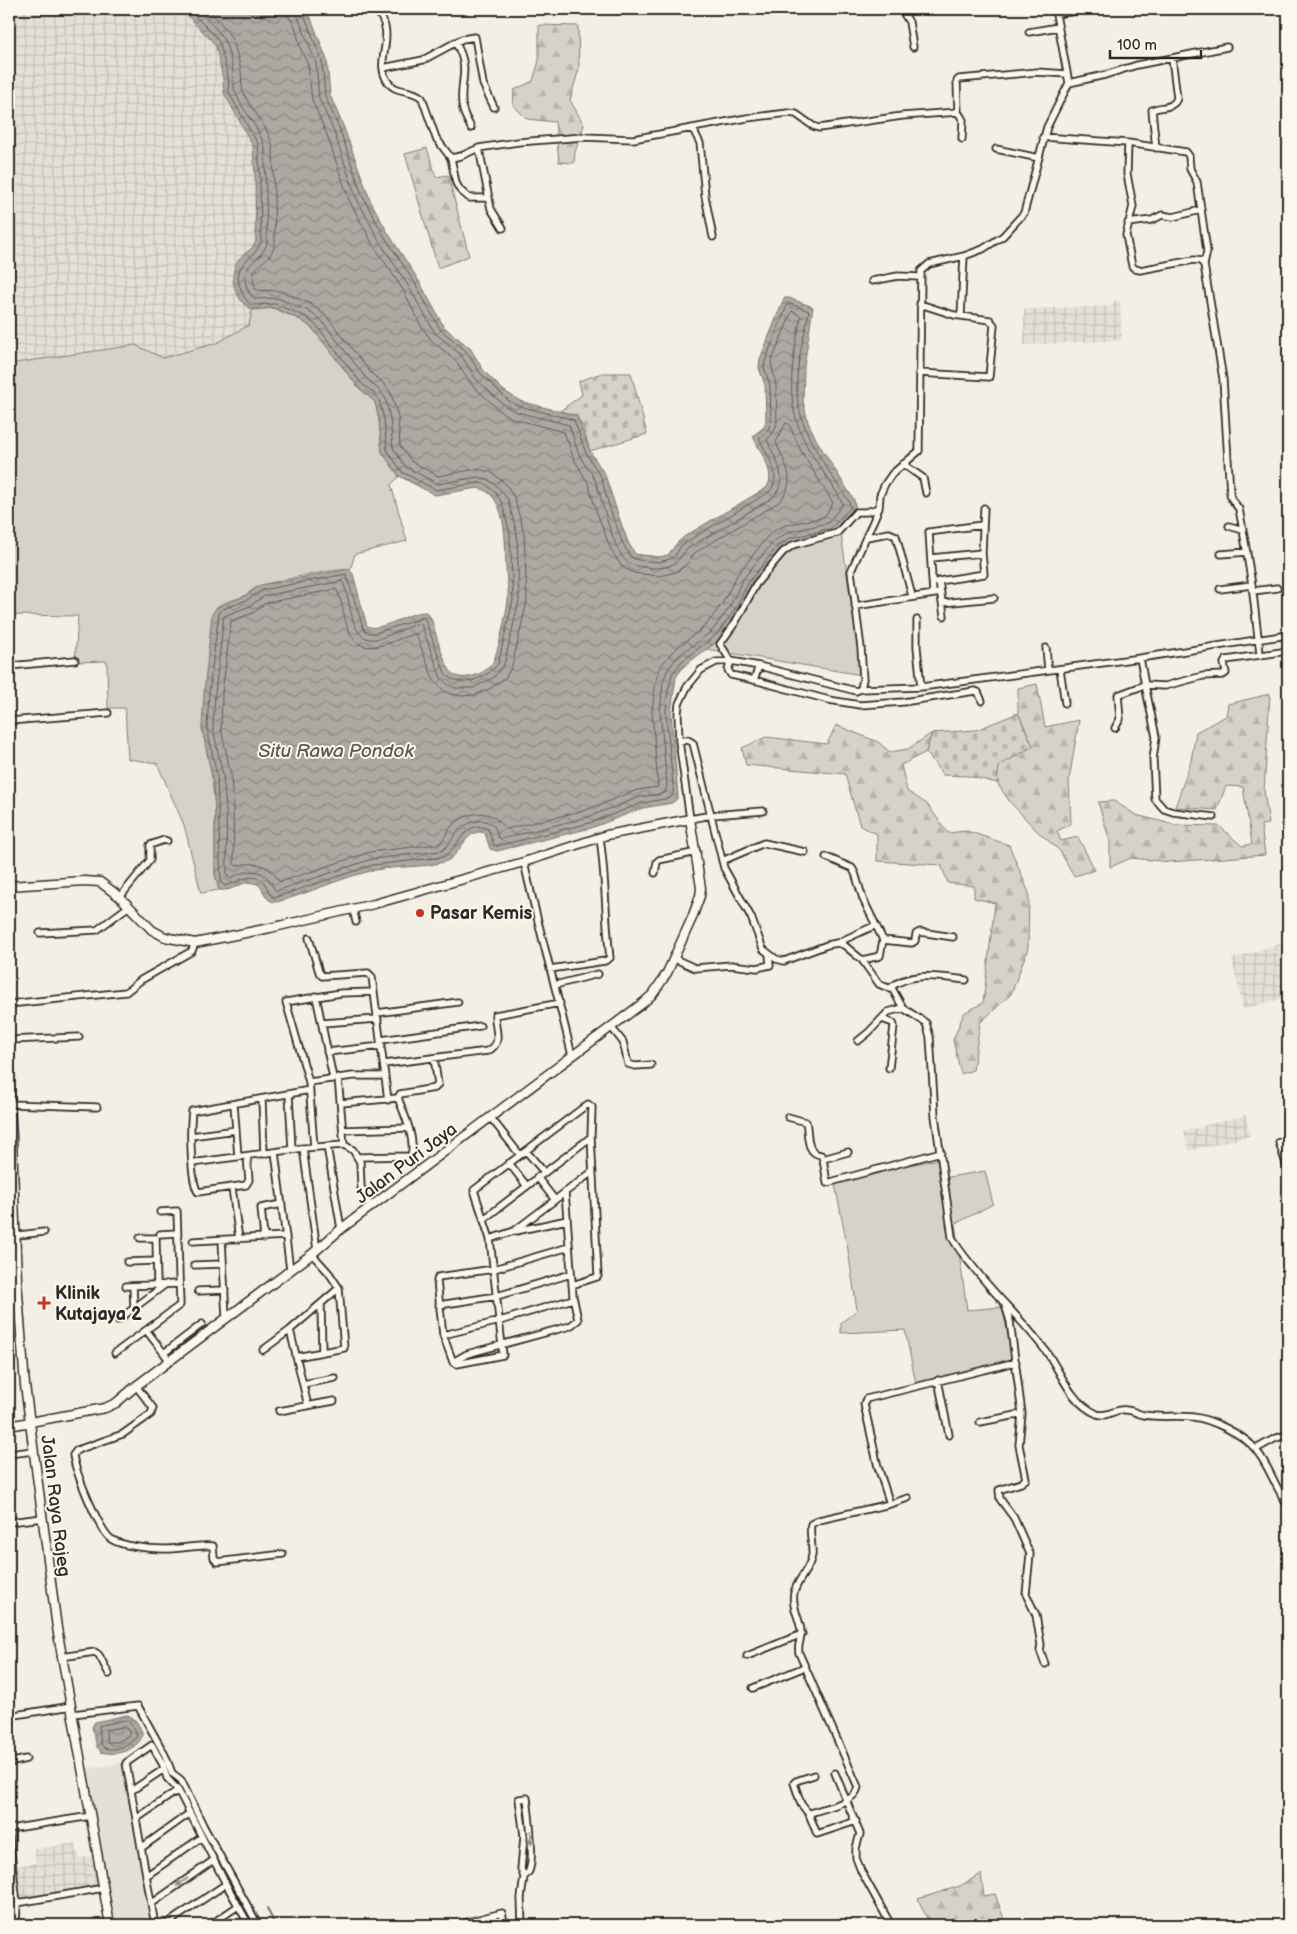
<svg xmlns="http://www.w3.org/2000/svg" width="1297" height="1934" font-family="'Balsamiq Sans',sans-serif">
<defs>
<pattern id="industrial-grid" width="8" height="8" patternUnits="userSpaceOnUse" patternTransform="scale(1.25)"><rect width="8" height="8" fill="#e4e0d6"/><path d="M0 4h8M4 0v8" fill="none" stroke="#c4c0b8"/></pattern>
<pattern id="forest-firs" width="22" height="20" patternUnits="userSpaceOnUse" patternTransform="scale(1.25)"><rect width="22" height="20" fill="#d5d2c9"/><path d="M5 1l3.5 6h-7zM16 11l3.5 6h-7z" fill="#b7b4ad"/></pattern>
<pattern id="cemetery-stones" width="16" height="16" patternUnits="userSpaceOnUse" patternTransform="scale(1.25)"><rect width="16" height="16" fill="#d5d2c9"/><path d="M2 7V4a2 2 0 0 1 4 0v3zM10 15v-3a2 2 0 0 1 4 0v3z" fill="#b7b4ad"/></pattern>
<pattern id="water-waves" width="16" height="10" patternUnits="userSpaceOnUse" patternTransform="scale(1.25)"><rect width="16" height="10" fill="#aca9a2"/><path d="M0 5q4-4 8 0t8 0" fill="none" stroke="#8c8a84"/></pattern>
</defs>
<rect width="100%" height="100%" fill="#f3efe4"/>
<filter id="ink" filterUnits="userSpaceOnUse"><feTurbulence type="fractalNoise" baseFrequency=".02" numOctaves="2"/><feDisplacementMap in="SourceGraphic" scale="10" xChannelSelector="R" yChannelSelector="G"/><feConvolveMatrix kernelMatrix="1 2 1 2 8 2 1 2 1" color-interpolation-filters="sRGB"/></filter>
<g filter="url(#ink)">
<path fill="#e4e0d6" d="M122 1763 151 1925H114L86 1769Z"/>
<path fill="url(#industrial-grid)" d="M9 9H181L211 40 218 52 224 93 227 101 253 146 254 152 256 242 237 262 246 307 252 310 249 325 217 343 163 358 135 345 9 364Z
M1114 301H1120L1122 340 1024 345V309L1112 306Z
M1288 941V997L1243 1009 1232 959Z
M1246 1115 1250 1136 1189 1151 1184 1131Z
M76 1843 79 1858 94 1856 101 1890 21 1903 16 1866 36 1863 34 1849Z"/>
<path fill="#d5d2c9" stroke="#807e7a" d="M273 308 301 320 313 329 358 387 375 402 379 420 382 452 399 476 391 485 407 541 355 554 350 570C341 567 270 582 259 586 254 588 250 592 246 595 236 601 221 600 215 610L202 728 212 777 215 808V874L219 890 201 893 184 825 157 763 128 759 125 708H108L107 661 75 662 78 616 9 615V364L135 345 163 358 217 343 249 325 252 310Z
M840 527 862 675 706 649 713 645 758 578 780 550 791 543Z
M940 1159 943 1178 985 1171 993 1204 955 1224 967 1310 1002 1307 1014 1361 916 1384 905 1330 841 1333V1323L857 1310 848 1250 835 1184 897 1167Z"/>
<path fill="url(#forest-firs)" stroke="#807e7a" d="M539 25 578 26 579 68 570 100 584 125 575 152 574 163 559 162 555 122 527 119 513 105 514 90 533 81 539 61Z
M427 148 436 177 448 175 469 256 438 268 405 154Z
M1037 684 1045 727 1079 720 1069 780 1071 824 1057 831 1061 841 1078 837 1095 870 1074 876 1060 851 1036 830 1010 802 997 783 998 766 1033 746 1018 713V688Z
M1270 694 1264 791 1269 824 1261 825 1265 855 1170 862 1131 858 1110 867V841L1098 802 1114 801 1136 815 1175 825 1219 826 1242 846 1252 844 1243 787 1226 786 1217 810 1175 807 1191 761 1196 732 1226 716 1228 704Z
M836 725 878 742 890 752 908 749 932 733 926 752 901 765 907 791 927 804 948 833 967 831 1009 845 1029 893 1028 948 1011 994 980 1023 973 1070 961 1074 953 1040 964 1013 983 1003 995 903 974 898V886L948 883 941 865 877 861V834L860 826 845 774 746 765 742 748 766 737 827 744Z
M981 1874 984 1896 995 1894 1006 1925H930L918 1899 960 1886Z"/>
<path fill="url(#cemetery-stones)" stroke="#807e7a" d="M602 373H631L647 434 590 451C583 430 585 416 560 411L582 395 579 381Z
M1018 713 1033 746 999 766 997 783 968 776 943 775 926 752 932 733 976 730Z"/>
<path fill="url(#water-waves)" stroke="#787772" d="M181 9H305L309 13 327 60 330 95 344 128 371 202 388 233 419 281 444 327 470 348 484 371 503 390 520 401 577 416 590 451 605 475 622 526 628 542 635 554 659 557 668 555 677 543 685 536 766 488C778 474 758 450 753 436L764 427 766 421 765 385 759 368 760 359 784 298H789L813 307 804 367 803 401 808 422 817 441 854 500 856 510 848 516 836 531 791 543 780 550 758 578 738 613 720 639 684 666 676 677 671 712 678 796 676 800 672 803 643 808 591 828 497 851 490 849 485 833C465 826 461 858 444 862 422 868 398 866 375 870 342 877 310 893 277 902 262 903 266 885 254 883 241 880 234 892 219 890L215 874V808L212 777 202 728 204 693 212 614 217 607 245 596 261 585 349 569 353 574 367 626C381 633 409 611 426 612L431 618C436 634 442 659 451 672 455 677 462 678 468 677 477 676 489 670 493 662 498 652 507 611 508 599 509 589 506 579 506 568 505 545 508 494 478 488L435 495 399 476 382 452 379 420 375 402 358 387 313 329 301 320 274 308 252 310C237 302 227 278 237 262 242 254 252 250 256 242L255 176 253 146 224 93 223 79 216 47 211 40Z
M127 1715C136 1717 140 1727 143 1735 136 1751 117 1756 101 1752L97 1747 92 1727 95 1722Z"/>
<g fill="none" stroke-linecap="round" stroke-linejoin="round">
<path stroke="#5f5d5b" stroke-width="1" d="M188 9 215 36 220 44 228 77 229 93 258 144 260 176 261 242C254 262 230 261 241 290 244 297 246 302 253 305L275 304 304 316 317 326 361 383 374 393 379 400 384 419 387 450 402 472 436 490 477 483 486 484 496 493 502 503 510 534 513 600 498 664 489 673 472 681 463 682 451 679 445 673 424 617 376 633H369L364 630 346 574 262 590 247 600 223 609 219 612 209 693 207 728 217 776 221 883 225 886C237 883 254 869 265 884 268 889 269 894 273 898L373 865 443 857C458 850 466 817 488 829L494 845 497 846 590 823 642 803 670 798 673 795V785L666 712 667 696 672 674 681 662 716 635 734 611 748 583 777 547 790 538 830 529 851 507 848 500C828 470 799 431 797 394 795 366 804 339 809 311L788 303 765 361 764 367 770 385 771 422 768 430 759 438C766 454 784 476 769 492L688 541 681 546 675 556 670 559 659 562 638 560 631 557 623 544 610 509 601 477 586 453 574 420 519 406 509 401 481 374 466 351 440 329 415 283 384 236 362 195 340 130 325 96 322 61 302 9
M197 9C221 33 226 36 233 71 234 79 233 87 236 94 244 113 261 129 265 149L267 243C263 260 239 265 246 285 248 291 250 295 255 299L277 298 307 310 322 321 366 378 378 389 385 397 390 418 393 448 406 467 438 484 477 477 488 479 500 489 508 500 517 534 519 600 504 665 493 678 473 688H455L447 684 441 678 421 624C405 626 391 636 376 639 348 643 352 597 342 581L264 596 250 606 224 616 215 693 213 728 223 776 226 808 227 876 231 878C243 871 260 867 269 880 272 884 273 888 276 891L372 859 441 851C449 847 452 838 457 832 465 823 484 815 494 826 496 829 497 834 498 837L501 839 588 817 640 797 665 793 667 785 660 711 663 682 667 671 677 657 712 631 729 608 743 579 773 542 788 532 828 523 843 504C833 484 818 466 807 446 783 402 792 362 801 316L792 311 771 363 776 385 777 422 775 430 767 440C775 459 791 480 772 498L687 549C677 563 671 569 653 568 645 567 637 567 630 564 612 554 603 499 595 480 591 471 583 464 579 454 575 445 573 435 569 425L517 412 505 406 476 379 461 355 435 333 409 287 378 239 356 197 334 132 319 98 316 63 295 9
M207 9C231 32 234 39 241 71 242 79 241 87 244 94 253 112 269 128 273 148L275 244C269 267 245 263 256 290L280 291 311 304 327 317 371 373 384 384 391 393 398 417 400 446 411 461 438 476 476 469 491 472 506 484 514 497 524 533 527 601 512 666 506 677 491 688 475 695 461 696 445 692 433 679 416 634C403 636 391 644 378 646 341 653 348 609 336 589L266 603 253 613 231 621 222 694 221 728 231 775 233 807 234 864 236 866C249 862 263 863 272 872 276 875 277 879 280 882L370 852 439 844C444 839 447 832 451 827 461 816 482 808 495 818 500 821 502 826 506 829L586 810 637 790 658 787 652 711 656 681 660 667 672 652 706 625 722 604 737 575 768 536 775 530 786 525 824 517 833 503 801 451 789 424 786 423 776 442C784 464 799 480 779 502L696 552 685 566 676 572 659 576 634 573 622 567 611 550 597 513 588 483 574 459 564 432 514 419 501 412 471 384 455 360 431 340 420 324 403 290 372 243 349 200 327 135 312 100 308 65 301 50 295 26 289 17 288 9
M127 1720 135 1729 137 1737C126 1745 118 1752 104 1748L101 1744 99 1726Z
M125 1727 129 1732V1735L118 1742H107L106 1730Z"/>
<path stroke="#787772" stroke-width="2" d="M267 1908 275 1925"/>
<g stroke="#2b2b2b" stroke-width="9">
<path id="street" d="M375 9C400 35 372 60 388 82 396 94 412 88 422 98L436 138 451 158 456 183 460 190 469 198H489
M901 9 909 22 913 47
M1056 14 1090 9
M1029 32 1058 27
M455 42C473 71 457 83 463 110 465 117 469 123 471 128
M383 68 423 60 462 39 475 37 483 84 494 107
M1069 83 1105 75 1137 65 1227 47
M958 112 963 120 962 139
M693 129 700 143 705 196 713 237
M1043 137 1128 143 1186 152 1189 156 1190 169 1197 182 1207 251 1204 265
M1128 143 1127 174 1133 206 1126 235 1132 266 1135 269 1140 270 1194 260 1201 261 1204 265 1223 379 1230 493 1231 498 1239 509 1243 530
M479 148 491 209 503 228
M1156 148 1152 110C1161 106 1174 109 1177 98L1172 58
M996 149 1039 158
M451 158 461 156 479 148 518 142 584 137 633 139 747 118 788 113 796 114 813 126 819 128 902 116 958 112 957 81 959 79 1037 72 1067 74
M1128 223 1152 220 1162 215 1173 217 1201 210
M872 281 898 276 919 277
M961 316 964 256
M919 373 989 377 994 325 990 320 954 315 920 304
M903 464 923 478 926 493
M867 537 889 533 896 536 912 596
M1221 554 1247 552
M931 558 982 553
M939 581 984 574 982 553 984 508
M936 582 939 581 944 616
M1252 585 1260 654
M1220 589 1252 585 1243 530 1229 526
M1253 591 1277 588
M933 594 929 532 982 525
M942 603 994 598
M855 606 941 593
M917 620V647L921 687
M1046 648 1048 670
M9 666 75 660
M759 666 754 680 829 700 860 705 903 702 975 691 978 692 982 701
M1060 669 1065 703
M754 680 731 675 728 670 731 661 720 644 735 623 756 584 783 552 793 545 837 533 856 512H866L879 508
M861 689 863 679 861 648 851 571 879 508 880 495 885 484 892 474 919 451 921 271 929 264 964 256 983 249 1003 236 1024 213 1047 127 1069 83 1055 9
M9 721 108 713
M1115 728 1120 719 1118 695 1145 685 1140 658
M679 741 688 740 693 743 724 868 751 917 763 949 776 959 784 961 827 945 837 943 844 945 862 960 879 984 893 990 903 1008 926 1023 930 1037 935 1116 952 1237C957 1248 966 1258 974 1268 997 1298 1026 1323 1048 1354 1063 1376 1070 1402 1097 1414 1108 1418 1115 1408 1126 1410 1132 1410 1138 1414 1144 1415 1161 1418 1177 1415 1193 1417 1211 1419 1245 1435 1256 1450 1269 1465 1275 1488 1288 1505
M763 811 712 815 690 819 679 741 678 713 679 704 687 687 701 670 716 662 731 661 759 666 856 691 861 689 921 687 1140 658 1288 635
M1214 817 1173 812 1164 809 1155 799 1153 759 1156 737 1145 685 1165 686 1203 676 1223 675 1226 673 1224 663 1226 660 1288 651
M826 857 852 868 855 873 863 899 883 940 880 956 862 960
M722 861 764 843 805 852
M524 862C538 927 557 991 572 1056
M655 873 657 862 659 860 697 852
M120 897 150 860V845L164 840 167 841
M353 909 356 922
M40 933 97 930 129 906
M309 938 319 972 322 976 368 973 372 977 388 1100
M883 940 912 943 915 941 916 934 920 932 953 937
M837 943 876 925
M673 958 695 968 731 965 757 968 770 965 769 954
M550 969 605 961 610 958C605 918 606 878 600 838
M555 985 598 974
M890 988C910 971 942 977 966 980
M316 996 333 1078
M9 1004 126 992 141 980 192 951 195 943
M377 1013 458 1002
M882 1019 893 1023 894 1026 889 1068
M322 1023 378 1019
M611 1027 623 1042 628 1064 635 1066 651 1065
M9 1040 79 1037
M381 1040 480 1026
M858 1041 869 1032 888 1012 903 1008
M327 1052 382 1046
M384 1064 488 1051C504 1042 494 1029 495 1015L560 1003
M338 1077 344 1145
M309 1082 353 1076H385
M289 1094 292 1150
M262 1099 264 1154
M341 1103 398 1098 400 1094 435 1088 438 1084 434 1058
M9 1104 97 1107
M234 1104 238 1157
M788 1117 806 1122C809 1134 805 1153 821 1155L823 1159
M491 1118 520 1155
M343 1130 409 1128
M191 1136 236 1130
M1279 1142 1288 1170
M327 1146 341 1229
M314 1147 309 1082 286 1002 341 993 374 992
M303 1148 317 1250
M526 1151 544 1172
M275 1152 290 1270
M848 1152 823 1159 827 1183 941 1152
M247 1156 249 1180 246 1185 198 1192C190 1181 190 1126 192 1111L310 1090
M358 1157 411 1156C416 1140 404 1113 398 1098
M192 1163 303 1148 344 1145 353 1150 360 1162 361 1187 371 1208
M509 1163 526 1185
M537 1177 555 1200
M232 1188 239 1239
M484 1219 591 1137
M516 1231 567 1220
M160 1234 177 1233
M15 1237 19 1235 44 1232
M140 1238H156L157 1285
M264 1238 261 1208 282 1204
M490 1239 514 1231 592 1172
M222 1240 226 1318
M193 1241 286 1236
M127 1262 156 1261
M194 1265 223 1264
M126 1286 179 1284
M133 1286 134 1308
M198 1291 225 1290
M321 1304 322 1352
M439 1305 497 1296 571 1274
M1005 1305 1010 1321 1022 1414 1019 1445 1026 1479 1021 1483 1002 1489 999 1490 1000 1499 1014 1518 1030 1554 1026 1594 1036 1615 1041 1645 1040 1650 1045 1664
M118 1320 166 1284
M146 1330 170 1361
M290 1330 308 1406
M443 1335 500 1321 573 1299
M263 1350 290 1330 339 1288
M115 1353 180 1305 177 1211 160 1212
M164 1353 202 1324
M296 1357 344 1348 339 1288 329 1273 312 1254
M453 1362 457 1364 503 1355 490 1239 474 1190 588 1104 592 1107 591 1137 598 1276 597 1277 572 1285
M453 1362 467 1354 570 1326 578 1320 573 1296 565 1192
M453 1362 443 1335 437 1281 438 1277 494 1269 569 1247
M938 1380 949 1435
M303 1384 335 1378
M136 1386 153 1408 151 1414 123 1434 77 1450 73 1455C75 1471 99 1530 111 1539 121 1546 150 1549 163 1549 180 1550 197 1544 213 1546L214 1558 217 1562 283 1554
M279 1411 334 1401
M980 1422 1022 1414
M1256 1449 1274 1439 1288 1434
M9 1454 33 1451
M890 1504 878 1467 864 1404 866 1399 1016 1362
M9 1522 43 1518
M747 1656 802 1634
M61 1657 95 1652 99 1655 109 1674
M753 1688 805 1667
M73 1714 138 1706 165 1755 172 1773 181 1780 204 1827 258 1925
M9 1716 72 1706
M9 1763 26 1759
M835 1773 860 1834 856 1848V1858L861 1871 891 1925
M814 1775 796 1781 794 1783 801 1804 809 1814 817 1834 856 1821
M131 1791 164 1769
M809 1814C823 1807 855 1804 858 1787L799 1653C797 1644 802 1639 801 1631 800 1619 791 1606 794 1593 797 1579 810 1570 812 1555 813 1545 809 1534 811 1524L819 1520 890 1504 908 1498
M136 1819 178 1790
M9 1829 91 1816
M9 1836 17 1903 16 1925
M141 1848 190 1813
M146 1876 202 1837
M9 1903H17L104 1888
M151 1904 214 1860
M155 1925 126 1763 152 1745 163 1765 167 1778 178 1790 226 1884 249 1925
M165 1925 226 1884
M210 1925 238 1906
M456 1925 502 1913 505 1925
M522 1925 521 1898 524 1877 521 1869 524 1836 519 1799 527 1798C529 1814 535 1857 529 1871 528 1873 526 1875 524 1877"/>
</g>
<g stroke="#2b2b2b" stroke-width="11">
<path id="secondary" d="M9 886 84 881 100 882 120 897 152 930 165 937 195 943 270 928 374 904 524 862 607 835 690 819 701 888 700 896 692 918 667 973 653 994 643 1003 341 1229 312 1254 136 1386 116 1403 105 1408 9 1426
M9 1086 12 1137 17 1281 25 1385 57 1628 110 1925"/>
</g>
<use href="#street" stroke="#fbf7ec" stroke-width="5.5"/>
<use href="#secondary" stroke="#fbf7ec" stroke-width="8"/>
</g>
<defs><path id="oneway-solid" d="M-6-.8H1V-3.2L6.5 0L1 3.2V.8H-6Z" transform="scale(1.25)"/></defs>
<g fill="#93918c">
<use href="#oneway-solid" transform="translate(531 1838) rotate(89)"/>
<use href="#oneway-solid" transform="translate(182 1882) rotate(145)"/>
</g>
</g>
<g fill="#c8321e" stroke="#fbf7ec" stroke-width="2">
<circle cx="420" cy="913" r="5"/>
<path d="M41.5 1295.5h5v5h5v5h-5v5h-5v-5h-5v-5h5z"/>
</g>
<g text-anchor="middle" stroke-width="4" stroke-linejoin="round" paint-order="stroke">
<g font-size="18" font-weight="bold" fill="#2b2b2b" stroke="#fbf7ec" text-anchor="start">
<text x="430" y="919">Pasar Kemis</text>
<text x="55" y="1299">Klinik<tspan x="55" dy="21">Kutajaya 2</tspan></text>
</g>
<g font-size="18" fill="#2b2b2b" stroke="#fbf7ec">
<text transform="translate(406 1163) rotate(-37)" y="6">Jalan Puri Jaya</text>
<text transform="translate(56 1506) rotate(83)" y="6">Jalan Raya Rajeg</text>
</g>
<g font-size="19" font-style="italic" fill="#585755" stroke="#fbf7ec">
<text x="336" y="757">Situ Rawa Pondok</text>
</g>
</g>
<rect width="1297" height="1934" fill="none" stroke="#fbf7ec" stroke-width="30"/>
<rect x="15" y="15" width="1267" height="1904" fill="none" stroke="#2b2b2b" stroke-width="2" filter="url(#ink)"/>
<path d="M1110 50v8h91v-8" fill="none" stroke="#2b2b2b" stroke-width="2.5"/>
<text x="1117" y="50" font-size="15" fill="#2b2b2b" stroke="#fbf7ec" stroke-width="4" paint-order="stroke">100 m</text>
</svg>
